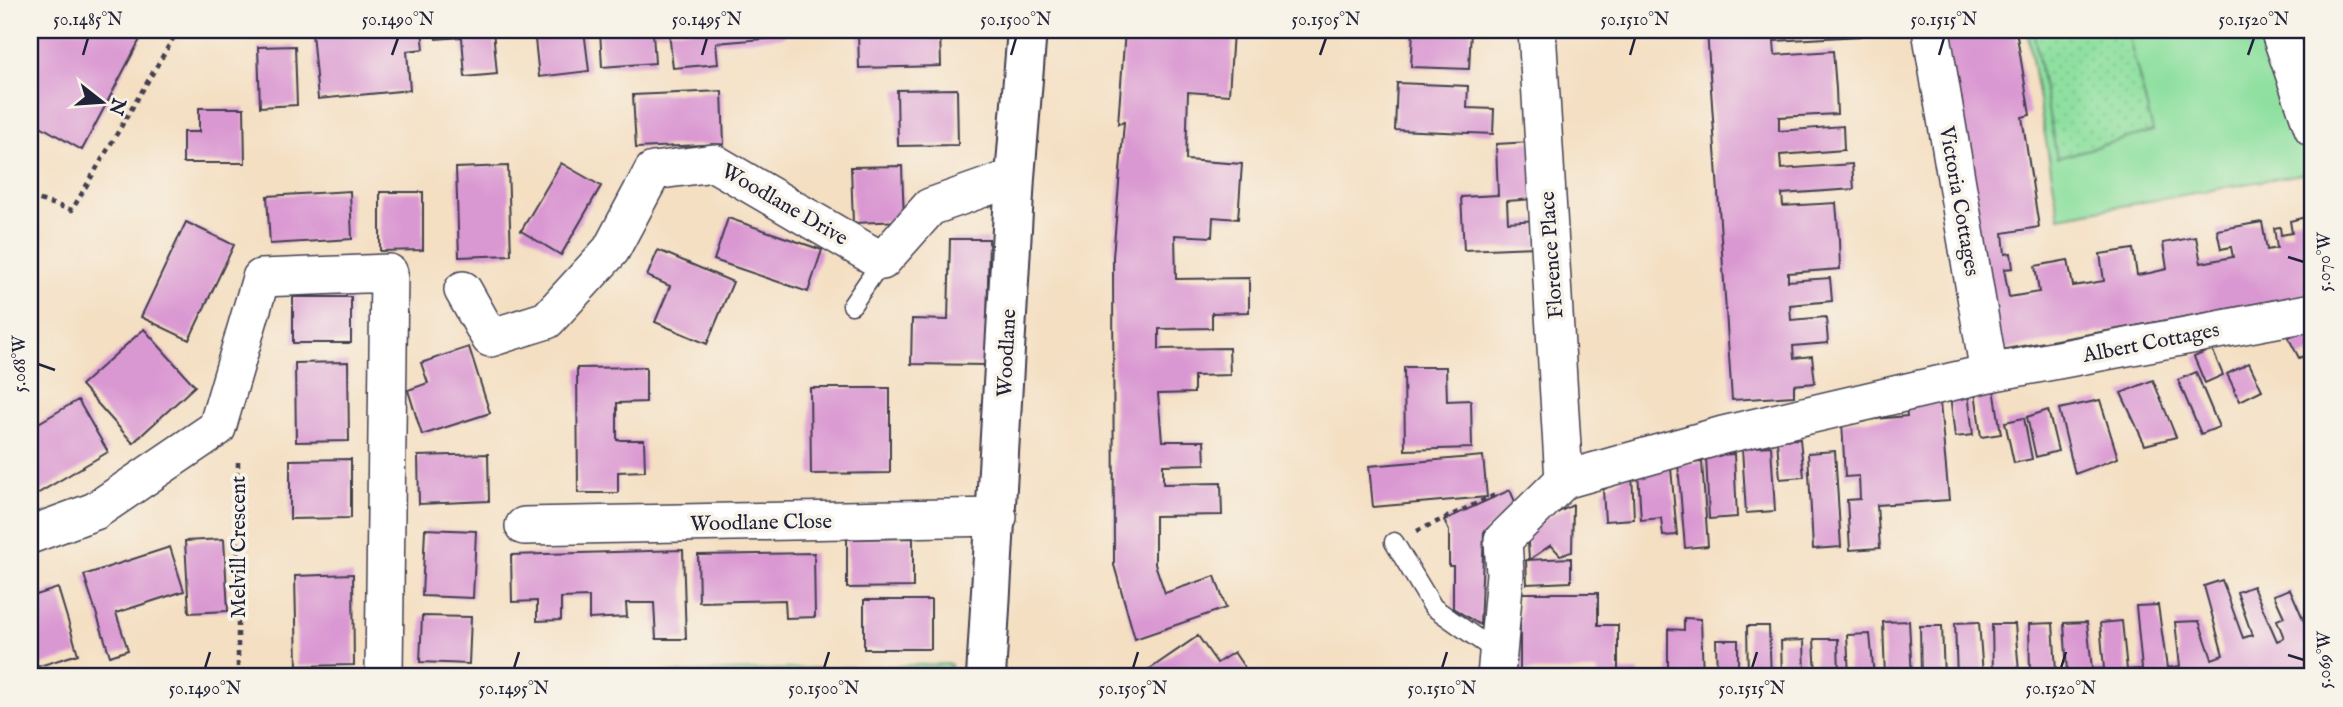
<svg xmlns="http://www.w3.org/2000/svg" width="2343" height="707" font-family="'IM FELL English',serif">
<defs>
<pattern id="park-dots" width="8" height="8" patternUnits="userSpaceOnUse" patternTransform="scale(1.75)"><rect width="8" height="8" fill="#8fe0a0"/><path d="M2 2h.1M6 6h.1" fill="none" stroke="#7bc08b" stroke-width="1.8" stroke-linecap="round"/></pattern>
</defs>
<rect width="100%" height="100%" fill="#f7f3e8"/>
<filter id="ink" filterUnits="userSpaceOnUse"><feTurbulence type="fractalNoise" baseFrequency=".0143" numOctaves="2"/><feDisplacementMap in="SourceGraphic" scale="14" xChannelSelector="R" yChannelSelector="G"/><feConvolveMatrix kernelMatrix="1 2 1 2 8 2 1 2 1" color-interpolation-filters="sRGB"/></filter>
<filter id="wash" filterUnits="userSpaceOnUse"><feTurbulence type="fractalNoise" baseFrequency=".00686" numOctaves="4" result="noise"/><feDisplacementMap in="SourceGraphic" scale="28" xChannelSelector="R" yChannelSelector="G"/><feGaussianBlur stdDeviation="1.57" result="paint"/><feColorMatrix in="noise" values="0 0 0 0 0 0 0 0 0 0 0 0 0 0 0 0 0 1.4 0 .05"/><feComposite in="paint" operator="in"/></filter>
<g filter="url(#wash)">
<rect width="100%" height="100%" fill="#f4dfc2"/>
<path fill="#8fe0a0" stroke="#58816e" stroke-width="2" d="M2027 30H2260L2313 172 2059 217Z"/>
<path fill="url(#park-dots)" stroke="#58816e" stroke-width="2" d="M2033 30H2127L2153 131 2057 158Z
M951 664 950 677H533Z"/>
<g id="blocks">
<path fill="#da98d2" d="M30 30H145L82 150 30 120Z
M337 30H422L424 49 407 51 410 90 318 99 312 32Z
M435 30H493L497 74 465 77 462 37 436 39Z
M534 30H584L589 71 539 77Z
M600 30H785V37L716 43 718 64 673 68 669 32 653 33 655 63 602 67Z
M858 30H940L941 66 859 68Z
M1125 30 1233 31 1229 95 1188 92 1186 160 1242 164 1238 219 1213 217 1212 237 1175 235 1176 279 1249 278V312L1212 313V328L1159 329V349L1229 348 1230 375 1194 376V393L1158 394 1162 441H1204L1205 464 1163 465V484L1221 483 1222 515 1155 516V564L1165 593 1215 576 1226 608 1135 639 1114 565 1113 257 1124 122 1118 124Z
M1413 30H1471L1469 69 1411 67Z
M1707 30H1859L1860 36 1774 41 1775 55 1833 51 1836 89 1837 114 1779 117V131L1843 126 1844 150 1780 155 1781 169 1852 164 1854 189 1782 194 1783 206 1836 203 1839 240 1840 269 1788 273V281L1830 278 1832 301 1790 305 1791 320 1826 317 1828 343 1793 346 1794 358 1812 356 1815 383 1794 385V396L1732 400Z
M1944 30H2016L2030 115 2022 117 2039 227 2003 233 2005 254 2011 253 2013 268 2004 269 2009 297 2039 292 2035 266 2068 260 2073 286 2104 281 2100 254 2133 249 2137 275 2150 273 2167 269 2163 243 2196 237 2201 263 2233 257 2231 247 2221 249 2217 230 2262 222 2267 250 2277 248 2274 228 2280 227 2281 235 2292 233 2290 221 2313 215V294L1995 351Z
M295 46 297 105 260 107 258 47Z
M1397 83 1468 86 1467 108 1494 109 1493 134 1395 130Z
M957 89 958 145 898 146 897 90Z
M722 91 724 144 636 148 633 95Z
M199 108H244L245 163H183V132H199Z
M1531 142 1534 199 1507 201 1508 222 1536 220 1537 247 1464 250 1461 197 1498 195 1496 144Z
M561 163 601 186 561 255 521 231Z
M508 166 511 255 459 257 456 168Z
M902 166 904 221 853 223 851 167Z
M350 191 352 239 270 244 267 196Z
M380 192H423V250L380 251Z
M728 218 822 250 808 292 714 260Z
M186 222 234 245 189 340 141 317Z
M950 239H989L986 365 911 364 912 319 948 320Z
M658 250 733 282 707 344 655 322 670 286 647 276Z
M293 297H351V343H293Z
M2313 326V352L2299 358 2288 337Z
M144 329 195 386 133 443 81 385Z
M469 347 490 413 422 435 408 390 428 383 421 363Z
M2212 349 2223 375 2205 383 2194 357Z
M348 362 349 441 296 442 295 363Z
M2249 363 2262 390 2240 401 2227 374Z
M646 367V402L617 403V440H644L645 471 618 472V493H578L577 368Z
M1404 367H1446L1447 401 1471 400 1472 448 1405 450Z
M2196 372 2219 427 2201 434 2178 380Z
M2153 380 2176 437 2145 445 2121 393Z
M810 388H890V473L811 474Z
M1994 388 2001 434 1981 437 1975 391Z
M1968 393 1973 435 1955 437 1950 395Z
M78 400 108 452 30 498V428Z
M2100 400 2118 458 2075 474 2059 409Z
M1940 403 1949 500 1877 505 1880 548 1850 550 1847 500 1860 499 1859 476 1845 477 1842 422 1907 416 1906 406Z
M2048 410 2058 451 2036 457 2027 417Z
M2024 418 2032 459 2014 463 2005 422Z
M1800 439 1804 477 1780 479 1777 440Z
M1771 446 1775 511 1746 513 1742 448Z
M1835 451 1841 547 1813 549 1808 453Z
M488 454 489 501 419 504 418 456Z
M1734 454 1737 517 1709 519 1706 456Z
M1483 456 1487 497 1373 507 1369 466Z
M351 459V518L290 519V460Z
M1702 462 1708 546 1685 548 1678 464Z
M1671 468 1677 535 1663 536 1661 518 1641 520 1638 471Z
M1632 472 1634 519 1605 521 1603 490Z
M1510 490 1516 504 1484 532 1480 625 1453 608V566H1449V531L1444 520Z
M1573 505 1572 552 1560 555 1551 545 1529 560 1527 527Z
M425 529 476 531 473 598 422 596Z
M913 538V587L847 588V539Z
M224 539 228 611 189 613 185 541Z
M170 547 184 591 116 613 128 650 110 656 84 575Z
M683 550 686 639H656L654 603H626L627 617 589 619V597L561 598V620L537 621V601L512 602 511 555Z
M814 553 815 617 786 618 785 600 699 602 698 555Z
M1571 558V582L1527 584 1526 560Z
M353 574 354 665 297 666 295 576Z
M2222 580 2243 638 2252 635 2237 592 2253 586 2277 641 2284 638 2277 620 2284 617 2274 595 2290 589 2308 630 2313 628V677H1957L1955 623 1979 622 1983 675 1993 674 1992 624H2015L2019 672H2030L2029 624 2053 623 2056 671 2067 672 2064 623 2087 622 2092 669H2104L2100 623 2122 621 2127 670 2142 669 2136 606 2158 605 2167 668 2180 666 2175 622 2199 621 2212 659 2223 655 2204 586Z
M58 588 78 654 30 669V597Z
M1520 593H1598V625H1618V671H1639V677H1598V671H1520Z
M864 600H931V649H864Z
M422 616 471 617 469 664 420 662Z
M1684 618 1701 619 1703 677H1668V629L1684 630Z
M1909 621 1912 677H1885L1883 622Z
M1747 626H1769L1771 677H1748Z
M1920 626H1942L1944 677H1921Z
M1870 634 1874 677H1849L1847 635Z
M1198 636 1217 663 1234 652 1251 677H1147L1144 673Z
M1814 639H1838L1839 677H1816Z
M1716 640H1738V677H1717Z
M1804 640 1805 677H1782L1781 641Z"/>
</g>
</g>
<g filter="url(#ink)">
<use href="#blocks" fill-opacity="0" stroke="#423e4f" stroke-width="2"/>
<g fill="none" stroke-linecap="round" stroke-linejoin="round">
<g stroke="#423e4f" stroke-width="21">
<path id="lane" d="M852 305 882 261
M1394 542 1433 607 1498 653"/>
</g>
<g stroke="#423e4f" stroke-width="40">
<path id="street" d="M1537 30 1564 480
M1931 30 1989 373
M2279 30 2313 128
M463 290 490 338 547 320 611 250 653 171 714 163 882 261 930 207 1015 177
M524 526 998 517
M30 535 95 511 217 428 261 278 389 273 384 671
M1496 677 1505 574 1503 540 1564 480 1723 435 1989 373 2313 312"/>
</g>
<g stroke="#423e4f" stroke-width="42">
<path id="secondary" d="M986 677 1015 177 1027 30"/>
</g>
<path stroke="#423e4f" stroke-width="4.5" stroke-dasharray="5 5" stroke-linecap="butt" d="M30 197 72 210 178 30
M1417 531 1495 495
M238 677V458"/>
<use href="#lane" stroke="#fff" stroke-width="18"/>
<use href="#street" stroke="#fff" stroke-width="37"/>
<use href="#secondary" stroke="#fff" stroke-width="38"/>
</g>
</g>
<path fill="none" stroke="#22223b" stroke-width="2.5" d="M83 55 88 38M392 55 398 38M702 55 707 38M1011 55 1016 38M1320 55 1326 38M1630 55 1635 38M1939 55 1944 38M2248 55 2254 38M2288 257 2304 262M38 364 55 370M2288 655 2304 660M205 668 210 652M514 668 519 652M824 668 829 652M1133 668 1138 652M1442 668 1447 652M1752 668 1757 652M2061 668 2066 652"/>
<g text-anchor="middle" stroke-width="7" stroke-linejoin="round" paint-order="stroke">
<g font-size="21" fill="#22223b" stroke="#f7f3e8">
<text transform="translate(1960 201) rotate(80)" y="7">Victoria Cottages</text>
<text transform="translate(785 204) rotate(30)" y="7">Woodlane Drive</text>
<text transform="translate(1551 255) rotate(-94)" y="7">Florence Place</text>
<text transform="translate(2151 342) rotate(-11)" y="7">Albert Cottages</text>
<text transform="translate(1006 353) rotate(-87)" y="7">Woodlane</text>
<text transform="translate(761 522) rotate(-1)" y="7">Woodlane Close</text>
<text transform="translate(238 547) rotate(-90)" y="7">Melvill Crescent</text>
</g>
</g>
<rect width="2343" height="707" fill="none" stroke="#f7f3e8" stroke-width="77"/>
<g transform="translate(102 102) rotate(107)" stroke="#f7f3e8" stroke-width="5" paint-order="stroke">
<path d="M0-5L12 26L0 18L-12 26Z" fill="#22223b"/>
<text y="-10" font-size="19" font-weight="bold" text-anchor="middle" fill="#22223b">N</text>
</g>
<rect x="38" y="38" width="2266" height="630" fill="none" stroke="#22223b" stroke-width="2.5"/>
<g font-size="18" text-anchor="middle" fill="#22223b">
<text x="88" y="25">50.1485°N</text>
<text x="398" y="25">50.1490°N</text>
<text x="707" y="25">50.1495°N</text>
<text x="1016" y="25">50.1500°N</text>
<text x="1326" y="25">50.1505°N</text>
<text x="1635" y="25">50.1510°N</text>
<text x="1944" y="25">50.1515°N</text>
<text x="2254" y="25">50.1520°N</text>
<text transform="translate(2324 262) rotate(-90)" y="6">5.070°W</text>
<text transform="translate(19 364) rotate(-90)" y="6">5.068°W</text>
<text transform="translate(2324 660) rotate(-90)" y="6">5.069°W</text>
<text x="205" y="694">50.1490°N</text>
<text x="514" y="694">50.1495°N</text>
<text x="824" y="694">50.1500°N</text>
<text x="1133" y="694">50.1505°N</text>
<text x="1442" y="694">50.1510°N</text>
<text x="1752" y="694">50.1515°N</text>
<text x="2061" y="694">50.1520°N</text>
</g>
</svg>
